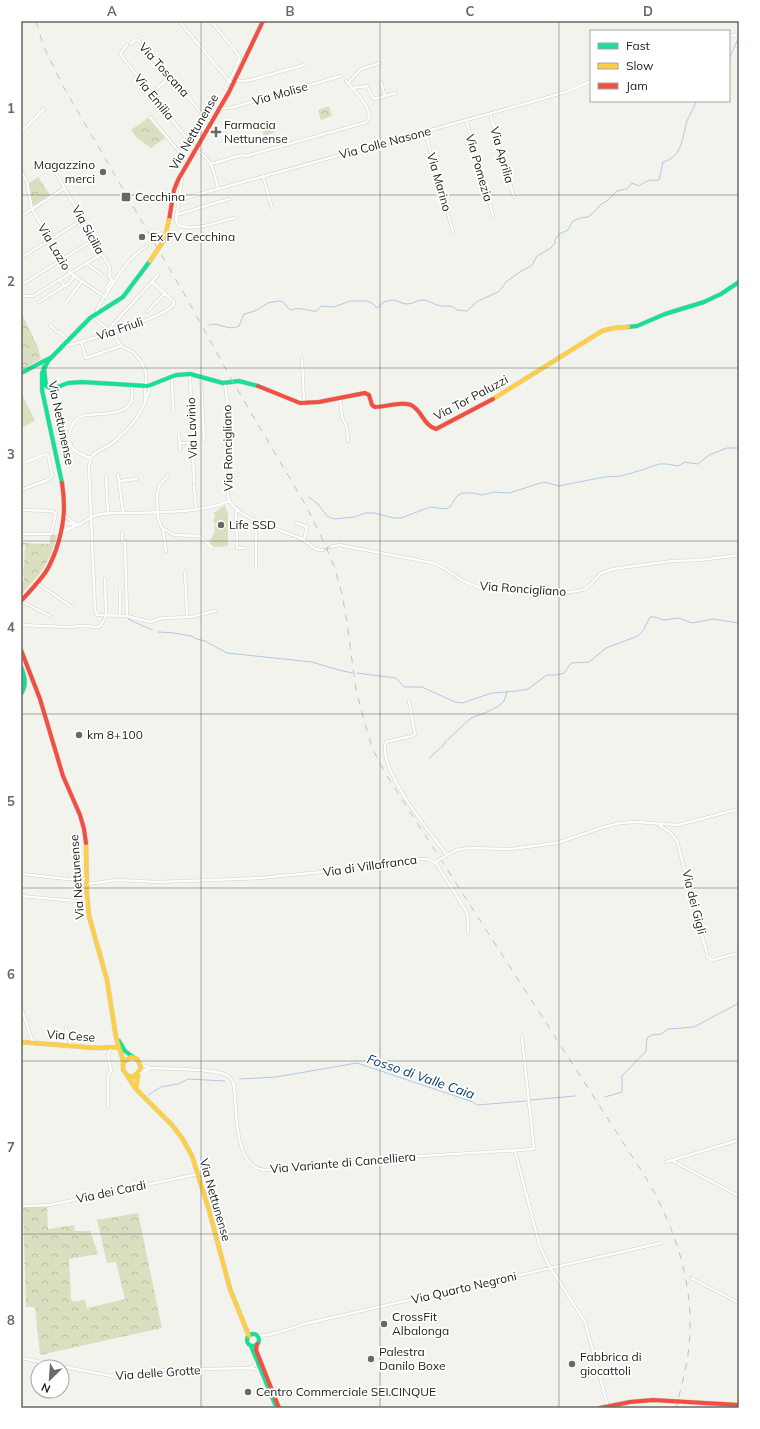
<svg xmlns="http://www.w3.org/2000/svg" width="760" height="1429" font-family="Mulish,sans-serif">
<defs>
<pattern id="forest-crowns" width="20" height="18" patternUnits="userSpaceOnUse"><rect width="20" height="18" fill="#dadfc0"/><path d="M2 6a3 3 0 1 1 6 0M12 15a3 3 0 1 1 6 0" fill="none" stroke="#bbbfa4"/></pattern>
</defs>
<rect width="100%" height="100%" fill="#f3f3ee"/>
<path fill="#dadfc0" d="M21 392 35 421 21 428Z
M225 505 226 508 227 512 228 513V546L214 547 211 544 210 538H212V535H214L215 523 213 520 215 517 214 513Z"/>
<path fill="url(#forest-crowns)" d="M329 106 332 116 321 120 318 110Z
M148 118 165 138 151 148 137 138 131 130Z
M272 122 275 132 264 136 261 125Z
M38 177 50 195 34 205 32 204 29 183Z
M21 312 37 345 41 359 21 370Z
M50 535H57C49 565 41 573 21 595V582L24 581 23 568H24L25 545H21V543L50 544Z
M47 1206 48 1229 74 1225 75 1231H90L98 1254 69 1259 71 1299 73 1302 85 1300 87 1308 125 1299 116 1262 107 1263 97 1220 138 1213 162 1328 40 1355 35 1307H26L23 1207Z"/>
<g fill="none" stroke-linecap="round" stroke-linejoin="round">
<path stroke="#afc9e6" stroke-width="1" d="M729 59 739 37
M209 325C219 321 227 332 239 326L244 314 255 311 268 303 278 301 283 302 290 310C303 306 307 312 317 311L321 306 334 307 350 301H367L372 303 377 308C381 305 382 302 387 301 398 298 398 304 408 304 413 304 416 300 422 300 428 300 432 303 437 305 444 308 451 303 457 310L467 311 478 301 498 292 502 288 506 282 521 271 526 269 532 265 537 256 551 248 555 243V240L559 234 568 230 573 221 580 218 588 217 596 210 600 205 608 200 617 191 627 189 632 183 639 186C642 184 646 181 650 180 653 180 655 181 659 180L663 162C683 157 682 137 687 121 690 114 694 109 696 101
M309 497 318 504 327 516 331 518 335 519 354 517 366 513H374L394 518H401L430 507 446 509 450 507 457 496 462 493H473L482 495 494 492 509 493 544 482 559 486 604 477 621 476 642 470 659 464H667L678 466 685 462 690 463 698 464 709 455 727 448H739
M128 619 152 630
M158 632 174 633 191 636 197 639 205 641 227 653 312 662 339 670 352 673
M357 673 396 678 404 687H422L455 702 462 703 492 693 517 691 528 689 547 675H557L564 673 571 663 589 662 606 648 638 636 644 629 650 617H655L663 620 679 618 692 623 713 619 739 623
M429 758 443 746 445 742 471 718 485 713 499 706 504 701 507 692
M240 1079 276 1077 357 1063 473 1102 477 1105 526 1101
M148 1095 161 1087 178 1084 188 1079 225 1081
M605 1097 622 1092V1076L646 1051 647 1038 652 1035 661 1034 668 1029 694 1027 739 1003
M531 1100 575 1096"/>
<path stroke="#c8c8c4" stroke-width="2.5" stroke-dasharray="2.5 1" stroke-linecap="butt" d="M323 550 331 547"/>
<g stroke="#d0d0cd" stroke-width="3.5">
<path id="street" d="M179 21 229 81 233 83
M211 21 240 57 233 74
M729 36 739 35
M131 44 135 40H138L158 65 165 69 206 119 212 122
M127 45 120 54 196 150C213 160 213 170 218 188
M235 80 242 81 251 80 304 65
M381 82 385 96
M348 83 361 69 380 63
M353 88 367 86 372 97 374 99 396 93
M229 92 225 88 233 74
M151 94 171 76
M220 109 234 107 341 76
M490 114 514 197
M150 117 188 162
M466 120 493 216
M21 132 44 109
M425 132 453 232
M211 164 242 155 246 156 367 122 370 115C365 101 356 92 346 81
M53 168 110 268 109 276 112 280 107 287 108 292
M21 170 27 182 32 209 70 273 105 297
M180 175 182 179 176 220 178 225C193 232 218 222 234 218
M263 176 272 208
M178 200 535 101 569 91 591 81
M176 215 229 199
M21 216 65 188
M22 257 82 220
M86 263 101 274
M60 279 64 286 67 285 75 276
M21 285 93 240
M21 296H33L102 254
M39 302 64 286
M65 304 82 281
M147 312 165 293
M96 314 98 307C112 286 124 260 147 246
M92 317 113 333 121 346 133 352 141 361 146 373 145 400
M50 325 57 332H60L68 340
M108 330 158 275
M81 342 86 358 121 346
M64 346C83 342 165 318 174 304V302L152 282
M302 359 304 403
M190 374 194 482
M172 377 173 410
M201 377 204 440
M225 384 230 423 228 493C228 496 228 499 230 502 241 520 283 530 302 539 309 543 314 551 323 550
M340 398 342 417 347 428 348 441
M179 435 180 450
M180 443H192
M55 446 71 444
M90 458C85 456 78 454 73 449 65 439 70 421 82 416 96 413 130 417 132 398 133 394 132 389 132 385
M21 464 46 454 48 455 52 475 50 479 21 490
M118 474 119 481
M168 475 159 486 157 496 158 518 162 528 174 535 199 536 213 548
M106 477 108 513
M194 485 196 509
M238 509 236 512 237 548H245
M21 510 53 511 56 514 51 534H21
M123 513 119 481 137 479
M65 516 77 525
M64 522 73 524
M64 523 75 525
M296 523 307 527 304 540
M163 530 166 551
M62 532 82 523 91 517 89 466 91 457C96 451 105 448 111 444 130 430 146 409 150 386
M122 533V542H125L127 616
M331 547 339 545 433 563 444 568 463 581 483 589 525 588 569 592 578 591 585 589 590 585 600 574 613 569 672 561 700 560 739 555
M21 558V562
M256 570V524L257 521
M185 572 187 617
M105 579 106 616
M37 583 72 607
M120 589V616
M21 601 50 616
M215 611 191 617 163 618 150 622 127 616 97 615 95 610 91 517C102 512 116 513 128 513 156 512 204 513 229 501
M21 625 67 627 83 626 98 627 101 625 106 616
M409 701 415 734 412 736 386 742C377 769 431 834 447 855
M658 824 671 833 677 841 708 958 713 960 739 953
M446 856 456 850 468 848 511 849 557 843 604 827 620 823 637 822 678 825 739 809
M436 863 466 911 468 919V932
M21 874 68 879H87
M87 884 117 880 157 882 260 878 362 868 421 859H427L436 863 439 860
M21 896 87 902
M21 1007 33 1043
M66 1028 71 1046
M140 1063 149 1068C164 1069 218 1068 228 1076 235 1080 234 1090 235 1098 237 1120 236 1169 266 1170L407 1157 534 1149 522 1038
M140 1073 149 1069
M108 1106V1076L111 1070 108 1055 111 1048
M515 1151 540 1247 551 1269 585 1322 608 1407
M671 1160 739 1196
M666 1162 739 1140
M24 1206 50 1205 198 1174
M691 1278 739 1303
M255 1335C267 1338 292 1328 304 1324L661 1243
M259 1339 264 1335
M21 1358 116 1377H127L164 1370 248 1368 255 1369 261 1372
M250 1368 255 1365 256 1359
M630 1402 631 1408
M681 1408 682 1402"/>
</g>
<g stroke="#d0d0cd" stroke-width="5">
<path id="fast" d="M628 327 637 326 665 314 704 302 721 294 739 282
M44 367 46 386 52 389 68 383 82 382 148 386 176 375 190 374 223 383 239 381 258 386
M21 373 50 358
M62 483 42 390V373L48 361 90 318 123 297 150 261
M21 667C25 677 27 685 21 694
M119 1041 125 1051 133 1057
M247 1340a6 6 0 1 1 12 0a6 6 0 1 1-12 0Z
M251 1346 275 1404"/>
</g>
<g stroke="#d0d0cd" stroke-width="5">
<path id="slow" d="M493 399 602 331 614 328 628 327
M86 843 87 895 89 916 107 980 116 1037 123 1060V1070L128 1076 134 1077 140 1070 141 1066 137 1059 131 1057 124 1062
M21 1042 97 1048 119 1047
M128 1077 136 1089 172 1125 182 1138 192 1156 209 1210 230 1289 249 1336
M136 1088 138 1075"/>
</g>
<g stroke="#d0d0cd" stroke-width="5">
<path id="jam" d="M169 220 174 190 178 180 229 92 263 21
M258 386 300 403 319 402 365 393 369 395 372 405 375 407C386 407 400 401 411 405 422 410 423 425 436 429L493 399
M21 601C29 592 38 583 45 573 50 566 53 558 56 550 64 526 66 508 62 483
M21 650 40 699 63 776 80 815 84 829 86 843
M257 1344 256 1350 279 1408
M600 1408 630 1402 653 1400 739 1405"/>
</g>
<use href="#street" stroke="#fdfdfc" stroke-width="2.5"/>
<use href="#fast" stroke="#16e098" stroke-width="4"/>
<use href="#slow" stroke="#ffcf43" stroke-width="4"/>
<use href="#jam" stroke="#f24e42" stroke-width="4"/>
<path stroke="#c1c1bf" stroke-width="1" stroke-dasharray="7 7" stroke-linecap="butt" d="M36 21 43 45 63 86 186 297 233 382 305 504 321 536 334 566 342 594 347 622 356 690 365 724 373 750 387 776 646 1178C676 1229 695 1286 689 1346 687 1367 681 1387 676 1408"/>
<g stroke="#d0d0cd" stroke-width="3.5" stroke-linecap="butt">
<path id="street-bridge" d="M439 860 446 856"/>
</g>
<g stroke="#d0d0cd" stroke-width="5" stroke-linecap="butt">
<path id="slow-bridge" d="M150 261 164 240 169 220"/>
</g>
<use href="#street-bridge" stroke="#fdfdfc" stroke-width="2.5"/>
<use href="#slow-bridge" stroke="#ffcf43" stroke-width="4"/>
</g>
<path fill="none" stroke="#686864" stroke-width="1" stroke-opacity="0.55" d="M201 21V1408M380 21V1408M559 21V1408M21 195H739M21 368H739M21 541H739M21 714H739M21 888H739M21 1061H739M21 1234H739"/>
<g fill="#686864" stroke="#fff" stroke-width="1.5">
<path d="M214 126h4v4h4v4h-4v4h-4v-4h-4v-4h4z"/>
<circle cx="103" cy="172" r="4"/>
<rect x="121" y="192" width="10" height="10" rx="2"/>
<circle cx="142" cy="237" r="4"/>
<circle cx="221" cy="525" r="4"/>
<circle cx="79" cy="735" r="4"/>
<circle cx="384" cy="1324" r="4"/>
<circle cx="371" cy="1359" r="4"/>
<circle cx="572" cy="1364" r="4"/>
<circle cx="248" cy="1392" r="4"/>
</g>
<g text-anchor="middle" stroke-width="3.5" stroke-linejoin="round" paint-order="stroke">
<g font-size="12" fill="#1d1d1a" stroke="#fff">
<text transform="translate(164 70) rotate(48)" y="4">Via Toscana</text>
<text transform="translate(280 94) rotate(-16)" y="4">Via Molise</text>
<text transform="translate(154 97) rotate(51)" y="4">Via Emilia</text>
<text transform="translate(194 132) rotate(-60)" y="4">Via Nettunense</text>
<text transform="translate(385 143) rotate(-15)" y="4">Via Colle Nasone</text>
<text transform="translate(502 155) rotate(74)" y="4">Via Aprilia</text>
<text transform="translate(479 168) rotate(74)" y="4">Via Pomezia</text>
<text transform="translate(439 182) rotate(74)" y="4">Via Marino</text>
<text transform="translate(88 230) rotate(61)" y="4">Via Sicilia</text>
<text transform="translate(54 247) rotate(59)" y="4">Via Lazio</text>
<text transform="translate(120 329) rotate(-19)" y="4">Via Friuli</text>
<text transform="translate(471 398) rotate(-28)" y="4">Via Tor Paluzzi</text>
<text transform="translate(61 423) rotate(78)" y="4">Via Nettunense</text>
<text transform="translate(192 428) rotate(-92)" y="4">Via Lavinio</text>
<text transform="translate(228 448) rotate(-91)" y="4">Via Roncigliano</text>
<text transform="translate(523 589) rotate(4)" y="4">Via Roncigliano</text>
<text transform="translate(370 866) rotate(-8)" y="4">Via di Villafranca</text>
<text transform="translate(77 877) rotate(-94)" y="4">Via Nettunense</text>
<text transform="translate(694 902) rotate(76)" y="4">Via dei Gigli</text>
<text transform="translate(71 1036) rotate(4)" y="4">Via Cese</text>
<text transform="translate(343 1163) rotate(-5)" y="4">Via Variante di Cancelliera</text>
<text transform="translate(111 1192) rotate(-12)" y="4">Via dei Cardi</text>
<text transform="translate(215 1200) rotate(74)" y="4">Via Nettunense</text>
<text transform="translate(464 1288) rotate(-13)" y="4">Via Quarto Negroni</text>
<text transform="translate(158 1373) rotate(-4)" y="4">Via delle Grotte</text>
</g>
<g font-size="12" fill="#1d1d1a" stroke="#fff" text-anchor="start">
<text x="224" y="129">Farmacia<tspan x="224" dy="14">Nettunense</tspan></text>
<text x="95" y="169" text-anchor="end">Magazzino<tspan x="95" dy="14">merci</tspan></text>
<text x="135" y="201">Cecchina</text>
<text x="150" y="241">Ex FV Cecchina</text>
<text x="229" y="529">Life SSD</text>
<text x="87" y="739">km 8+100</text>
<text x="392" y="1321">CrossFit<tspan x="392" dy="14">Albalonga</tspan></text>
<text x="379" y="1356">Palestra<tspan x="379" dy="14">Danilo Boxe</tspan></text>
<text x="580" y="1361">Fabbrica di<tspan x="580" dy="14">giocattoli</tspan></text>
<text x="256" y="1396">Centro Commerciale SEI.CINQUE</text>
</g>
<g font-size="13" font-style="italic" fill="#023c6f" stroke="#fff">
<text transform="translate(421 1076) rotate(19)" y="5">Fosso di Valle Caia</text>
</g>
</g>
<rect width="760" height="1429" fill="none" stroke="#ffffff" stroke-width="44"/>
<rect x="590" y="30" width="140" height="72" fill="#ffffff" stroke="#a5a5a3"/>
<rect x="598" y="43" width="20" height="6" fill="#16e098" stroke="#a5a5a3"/>
<text x="626" y="50" font-size="12" fill="#1d1d1a">Fast</text>
<rect x="598" y="63" width="20" height="6" fill="#ffcf43" stroke="#a5a5a3"/>
<text x="626" y="70" font-size="12" fill="#1d1d1a">Slow</text>
<rect x="598" y="83" width="20" height="6" fill="#f24e42" stroke="#a5a5a3"/>
<text x="626" y="90" font-size="12" fill="#1d1d1a">Jam</text>
<g transform="translate(50 1379) rotate(205)"><circle r="19" fill="#ffffff" stroke="#a5a5a3"/>
<path d="M0-3L7 15L0 10L-7 15Z" fill="#686864"/>
<text y="-6" font-size="11" font-weight="bold" text-anchor="middle" fill="#1d1d1a">N</text>
</g>
<rect x="22" y="22" width="716" height="1385" fill="none" stroke="#686864" stroke-width="1.5"/>
<g font-size="13" text-anchor="middle" font-weight="bold" fill="#686864">
<text x="112" y="16">A</text>
<text x="290" y="16">B</text>
<text x="470" y="16">C</text>
<text x="648" y="16">D</text>
<text x="11" y="113">1</text>
<text x="11" y="286">2</text>
<text x="11" y="459">3</text>
<text x="11" y="632">4</text>
<text x="11" y="806">5</text>
<text x="11" y="979">6</text>
<text x="11" y="1152">7</text>
<text x="11" y="1325">8</text>
</g>
</svg>
